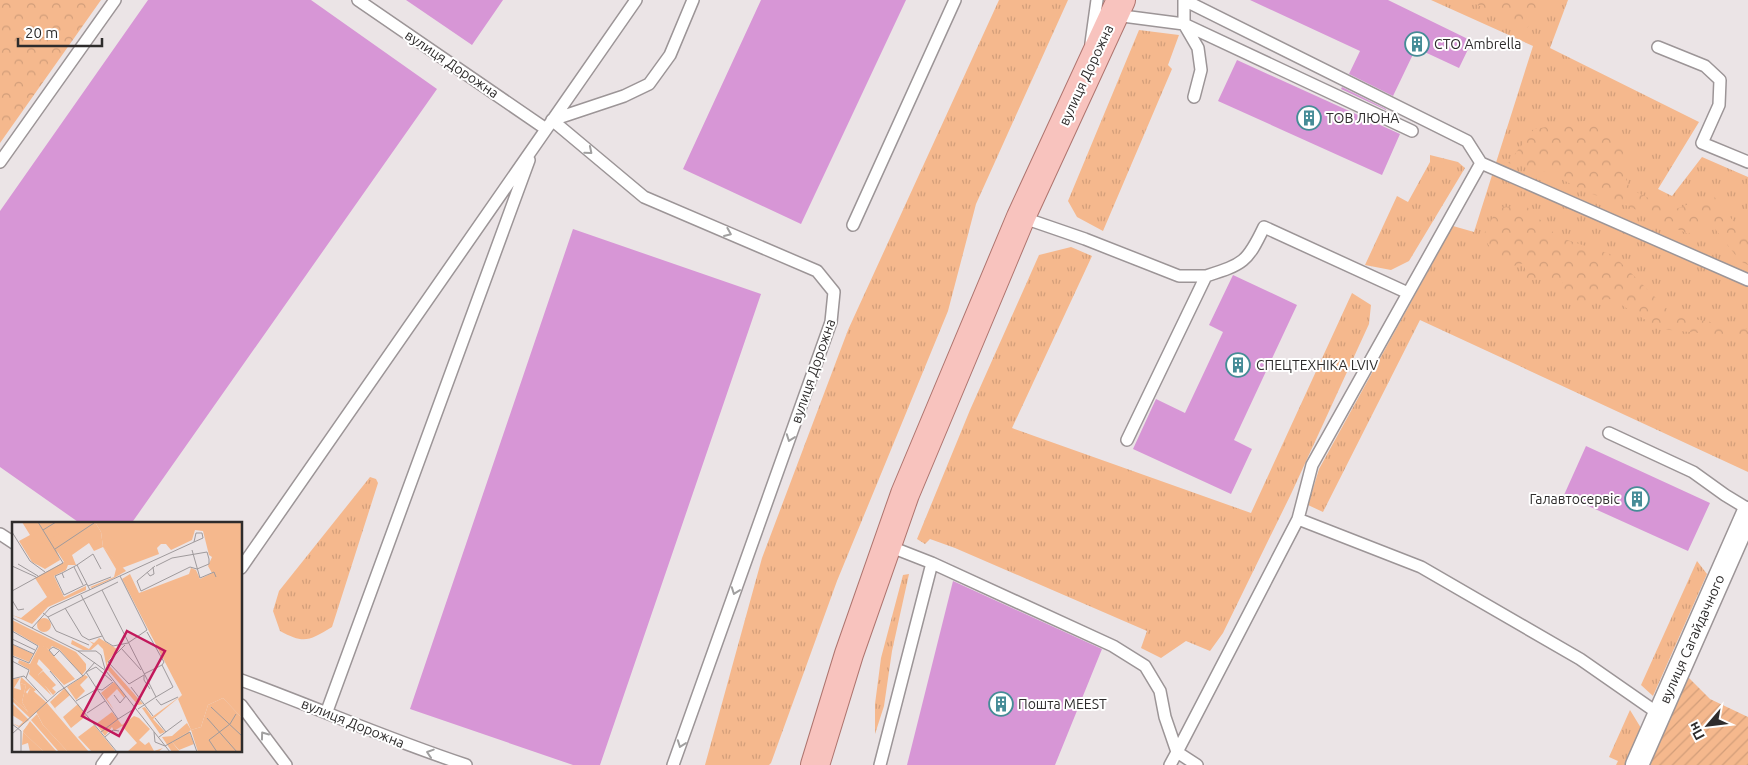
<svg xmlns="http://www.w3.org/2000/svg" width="1748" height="765" font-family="Ubuntu,sans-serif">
<defs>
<pattern id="grass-tufts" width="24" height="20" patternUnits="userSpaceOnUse" patternTransform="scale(1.25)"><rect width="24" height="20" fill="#f5b88d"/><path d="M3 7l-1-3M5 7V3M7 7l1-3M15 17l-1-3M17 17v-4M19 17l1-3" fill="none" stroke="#d29e7a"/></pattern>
<pattern id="forest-crowns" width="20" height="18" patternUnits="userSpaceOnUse" patternTransform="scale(1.25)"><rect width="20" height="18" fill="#f5b88d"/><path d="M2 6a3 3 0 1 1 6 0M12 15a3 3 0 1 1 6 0" fill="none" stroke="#d29e7a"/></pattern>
<pattern id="garden-furrows" width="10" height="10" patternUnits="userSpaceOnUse" patternTransform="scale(1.25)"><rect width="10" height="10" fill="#f5b88d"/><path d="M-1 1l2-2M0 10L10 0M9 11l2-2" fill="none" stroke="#d29e7a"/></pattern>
</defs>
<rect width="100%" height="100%" fill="#ebe4e6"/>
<path fill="url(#grass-tufts)" d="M999 0H1068L976 204 948 311 837 581 771 763 769 765H705L762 558 848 330Z
M1431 0H1568L1550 48 1699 122 1658 189 1672 196 1702 157 1748 177V472L1420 320 1323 512 1308 505 1319 469 1453 226 1474 232 1533 46Z
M1139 30 1179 35 1168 65 1172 69 1103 231 1077 217 1068 201Z
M1430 155 1458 162 1465 168 1409 261 1391 270 1365 265 1397 196 1408 202 1430 162Z
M1071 247 1092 256 1012 428 1251 513 1352 293 1371 305 1369 324 1291 494 1223 633 1210 651 1186 641 1161 658 1141 648 1147 631 955 548 930 539 925 544 917 539 970 410 1039 255Z
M370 477 376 479 378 483 332 627C309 641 304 644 280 631L273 611 279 591Z
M1697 561 1707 574 1653 696 1641 685Z
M909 574 892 651 884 706 875 734V704L881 658 903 575Z
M1630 710 1641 728 1625 765H1616L1618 761 1609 757Z"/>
<path fill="url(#forest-crowns)" d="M0 0H101L0 143Z
M1472 0H1549L1527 28 1473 3Z
M1598 119 1636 155 1621 166 1630 189 1673 210 1713 195 1737 226 1748 225V265L1740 261 1709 221 1688 234 1628 206 1589 193 1547 172 1508 163 1534 129Z
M1526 206 1558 237 1613 255 1673 315 1748 329V334H1709L1660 329 1612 299 1569 302 1561 279 1527 280 1524 263 1503 269 1483 236 1498 207Z"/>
<path fill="url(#garden-furrows)" d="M1688 677 1710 699 1748 717V765H1650Z"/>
<path fill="#d796d6" d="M148 0H311L437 89 131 524H81L0 467V211Z
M406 0H503L472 45Z
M761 0H906L801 224 683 169Z
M1250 0H1388L1472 41 1459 68 1416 48 1393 96 1349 74 1360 51Z
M1237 60 1400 134 1382 175 1218 101Z
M1342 87 1386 109V110L1341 89Z
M573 229 761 294 600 765H573L410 709Z
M1233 275 1297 305 1234 440 1252 449 1231 494 1133 449 1156 399 1185 413 1223 332 1209 325Z
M1586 446 1710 503 1688 551 1564 495Z
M953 581 1102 649 1055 765H907Z"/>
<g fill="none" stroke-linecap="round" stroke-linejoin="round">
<g stroke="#9c9597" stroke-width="14">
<path id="service" d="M358 0 546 129
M1184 0 1467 141 1481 163 1312 465 1298 519 1177 752 1197 765
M1184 0V24L1198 48 1201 70 1194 97
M1115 15 1184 24 1412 131
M1091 43 1097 0
M1658 47 1705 66 1720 80 1719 105 1702 143 1748 162
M552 120 644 197 817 271 834 292 831 322 673 765
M552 120 624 96 649 84 670 55 693 0
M0 162 115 0
M1481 163 1748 280
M1021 217 1085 239 1179 276H1206L1127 440
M853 225 955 0
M1206 276C1243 264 1247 263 1264 227L1408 293
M1609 433 1693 472 1725 495 1748 509
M1298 519 1421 567 1580 659 1659 714
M0 534 14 543
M932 563 1113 646 1145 666 1160 691 1165 717 1177 752 1170 765
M241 568 636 0
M241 680C317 708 390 740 466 765
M241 705 286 765
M327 711 529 160
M102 765 112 751
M880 765 932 563 886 545"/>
</g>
<g stroke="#9c9597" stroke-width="25">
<path id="minor" d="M1637 765 1748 513"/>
</g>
<g stroke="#ae746e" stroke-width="30">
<path id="primary" d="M815 765 849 654 905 494 1021 217 1121 0"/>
</g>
<use href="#service" stroke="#fff" stroke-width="11"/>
<use href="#minor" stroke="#fff" stroke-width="22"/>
<use href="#primary" stroke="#f8c3be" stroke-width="28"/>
</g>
<defs><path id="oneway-chevron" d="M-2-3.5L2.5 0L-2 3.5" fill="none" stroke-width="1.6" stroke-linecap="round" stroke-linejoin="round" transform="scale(1.25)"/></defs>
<g stroke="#a1a0a0">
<use href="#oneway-chevron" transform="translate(589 151) rotate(40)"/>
<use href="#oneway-chevron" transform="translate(728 233) rotate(23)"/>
<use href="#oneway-chevron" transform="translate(790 438) rotate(110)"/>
<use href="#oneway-chevron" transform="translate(735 591) rotate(110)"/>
<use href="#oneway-chevron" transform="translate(264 735) rotate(-126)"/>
<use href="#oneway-chevron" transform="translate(681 744) rotate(110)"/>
<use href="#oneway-chevron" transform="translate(430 753) rotate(-162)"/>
</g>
<defs>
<g id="building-ring" transform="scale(1.25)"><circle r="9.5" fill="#fff" stroke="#468c97" stroke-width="1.5"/><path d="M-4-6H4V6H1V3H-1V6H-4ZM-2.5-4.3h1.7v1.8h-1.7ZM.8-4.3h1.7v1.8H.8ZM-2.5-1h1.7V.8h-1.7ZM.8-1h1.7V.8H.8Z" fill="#468c97"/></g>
</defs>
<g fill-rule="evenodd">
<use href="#building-ring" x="1417" y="44"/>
<use href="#building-ring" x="1309" y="118"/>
<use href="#building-ring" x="1238" y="365"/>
<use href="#building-ring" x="1637" y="499"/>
<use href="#building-ring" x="1001" y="704"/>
</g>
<g text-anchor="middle" stroke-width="4" stroke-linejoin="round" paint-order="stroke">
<g font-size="14" fill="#2e2c2c" stroke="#fff" text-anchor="start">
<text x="1434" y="49">СТО Ambrella</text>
<text x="1326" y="123">ТОВ ЛЮНА</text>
<text x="1256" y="370">СПЕЦТЕХНІКА LVIV</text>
<text x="1620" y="504" text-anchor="end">Галавтосервіс</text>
<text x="1018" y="709">Пошта MEEST</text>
</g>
<g font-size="14" fill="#2e2c2c" stroke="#fff">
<text transform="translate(452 64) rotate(34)" y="5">вулиця Дорожна</text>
<text transform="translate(1086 75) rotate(-65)" y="5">вулиця Дорожна</text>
<text transform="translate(813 371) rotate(-71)" y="5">вулиця Дорожна</text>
<text transform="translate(1692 639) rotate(-66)" y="5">вулиця Сагайдачного</text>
<text transform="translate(353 723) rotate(22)" y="5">вулиця Дорожна</text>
</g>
</g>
<g transform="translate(12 522)">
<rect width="230" height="230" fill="#ebe4e6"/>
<path d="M10 0H83L89 10 91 25 114 49 102 56 80 66 78 65 102 55 104 47 91 25 82 29 77 21 60 33 64 43H56L54 48 42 54 52 75 74 64V68L36 85 20 102 0 93 9 96 35 75 23 56 52 40 45 29 48 38 33 47 20 40 7 19 18 13ZM0 98 64 130 74 142V148L70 153 47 127 40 124 37 128 32 124 25 142 31 148 26 153 40 174 17 152 18 148 6 141 7 138 18 142 27 124 0 108ZM87 116 105 127 95 141 131 182 126 183 95 147 91 127 86 122 79 128H71L59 122 60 118 77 127 81 122 77 119 82 121ZM0 122 21 132 17 140 0 133ZM73 153 76 155 68 163 73 169 64 178 55 165ZM9 155 24 168 21 170 18 166 14 170 26 188 18 196 0 179V175L16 190 10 180 14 163 8 161ZM102 160 113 173 112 176 105 167 95 177 102 188 89 171ZM53 166 58 173 43 186 45 189 38 180ZM170 173 141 197 153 210 148 212 130 186 133 185 140 195ZM0 181 17 198 7 205 0 201 7 204 11 200 0 193ZM100 190 110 203 122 194 127 196 138 207 127 218 133 223 137 220 142 229 151 226 146 230H115L125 221 110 204 102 209 100 205 93 214 84 202ZM25 192 31 203 56 230H47L19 198ZM18 199 45 230H32L11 210ZM175 201 179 208 160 220 168 230H160L150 215 160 214ZM82 203 104 230H80L66 215Z" fill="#f5b88d"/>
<path d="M15 0H68L27 23ZM83 0H230V196L211 176 196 183 189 205 179 208 166 177 170 173 110 57 118 52 127 71 177 52 179 46 184 48 188 57 200 51 196 44 200 35 197 33 191 9 183 8 180 18 159 28 154 22H149L145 26 147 32 110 46 91 25 89 10ZM31 149 44 163 40 166 44 170 41 173 27 157 26 153ZM18 166 34 180 77 230H56L31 203 15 172ZM15 204 22 208 42 230H33L11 209Z" fill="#f5b88d"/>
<path d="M33 81 20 100 10 97 25 84Z" fill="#f5b88d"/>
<path d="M211 176 230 196V230H186L179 208 189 205 196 183ZM177 209 182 222 167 228 160 220Z" fill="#f5b88d"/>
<path d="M25 103a7 7 0 1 1 14 0a7 7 0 1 1-14 0Z" fill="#f5b88d"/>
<path d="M32 123 63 157 52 163 26 136ZM8 156 2 166 9 168 8 161 14 163 10 180 16 190 0 175 1 157ZM66 182 74 194 59 206 51 195ZM11 210 32 230H18L16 221 10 223Z" fill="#f5b88d"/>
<path fill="none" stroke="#9f9a9c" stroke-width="1" d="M31 8 44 0M0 10 18 39 33 50M43 27 82 1M180 28 188 56 202 50 204 55M6 42 26 54M65 43 81 32 89 47M0 44 24 55M143 44 125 59 129 69 178 45 185 47 197 42V37L195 30 160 36 144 44M62 45 71 63M135 50 138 54 142 52 141 45M50 51 43 54 52 73 75 62M52 56 50 51 65 43 78 68M76 64 99 55M90 68 144 175 126 187M0 69 51 41 26 0M69 73 93 119 101 124 116 121 135 108 108 54M0 78 6 88 12 87M53 86 70 114 77 118 90 114M31 91 36 95 106 60M36 95 44 109 77 123M0 96 66 129 94 149 158 230M20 106 38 86 182 20 191 16 190 11H184L182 20M0 109 26 124 17 141 0 134M135 110 152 140 150 143 161 165 144 175M0 117 23 128M0 122 22 132M113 123 96 140 117 162 132 153V158L138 167M109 126 129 148M47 129 42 134 37 128 41 125 47 128 71 154M66 129H84L89 133 93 147M0 139 17 148 14 156M38 149 105 230M132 152 150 143M0 157 12 154 36 180M100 159 84 145 74 150 85 167 90 168 101 160M119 165 141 194M102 173 108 181 114 174M144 177 149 183 166 175M64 179 85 167 106 197 122 187M199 185 230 214M75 191 93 179M143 196 154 210M195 196 225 230M0 202 9 209V230M89 210 106 197M142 210 143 220 153 224M0 212 46 170 71 154 83 140M93 215 101 208 107 209M147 215 170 198M153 224 178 210 185 230M205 230 197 218 218 202 224 192"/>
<path fill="#c2185b" fill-opacity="0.15" stroke="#c2185b" stroke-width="2.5" d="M115 109 153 129 107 214 70 194Z"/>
<rect width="230" height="230" fill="none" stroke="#2e2c2c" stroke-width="2.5"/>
</g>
<g transform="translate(1708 725) rotate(242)" stroke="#ffffff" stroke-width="4" paint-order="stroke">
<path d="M0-4L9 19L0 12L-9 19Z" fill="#2e2c2c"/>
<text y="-8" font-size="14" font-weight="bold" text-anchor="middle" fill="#2e2c2c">Пн</text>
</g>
<path d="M18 38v8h84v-8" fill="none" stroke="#2e2c2c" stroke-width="2.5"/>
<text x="25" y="38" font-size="15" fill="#2e2c2c" stroke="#ffffff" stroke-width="4" paint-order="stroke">20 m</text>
</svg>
